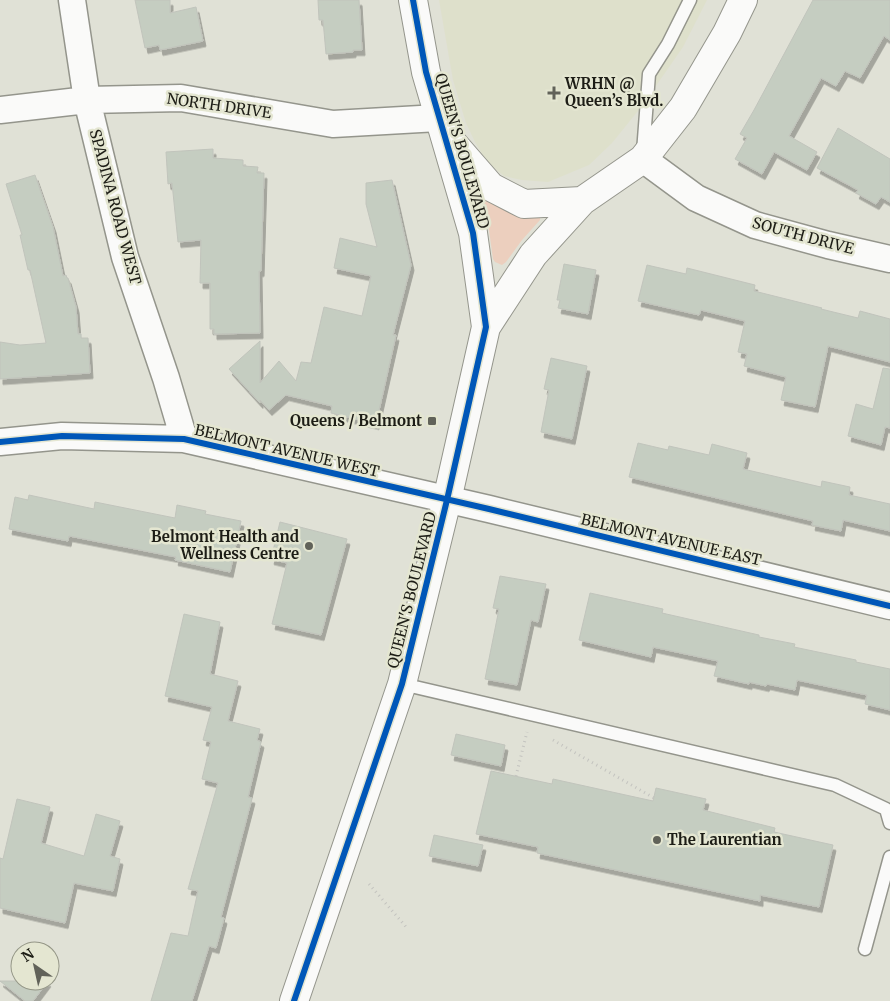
<svg xmlns="http://www.w3.org/2000/svg" width="890" height="1001" font-family="Merriweather,serif">
<defs>
<filter id="shadow"><feDropShadow dx="3" dy="5.5" stdDeviation="0" flood-color="#0004"/></filter>
</defs>
<rect width="100%" height="100%" fill="#e0e1d6"/>
<path fill="#dee0cb" d="M439 0H707L683 47 642 106 612 143 589 165 548 182 522 180 504 176 487 162 475 142 466 123 453 80Z"/>
<path fill="#eccfbe" d="M487 199 540 216V220L522 240 506 262 502 265 495 262 493 259 489 230 482 204 483 201Z"/>
<path fill="#c5cdc1" stroke="#c1c4bc" filter="url(#shadow)" d="M135 0H170V13L196 7 203 41 160 50 159 45 145 48Z
M318 0H359L362 50H353V52L326 54 323 20H319Z
M813 0H890V40L884 36 860 78 845 71 836 86 821 78 789 136 817 152 807 170 774 152 762 174 735 159 747 138 740 134 754 110Z
M838 128 890 159V202L881 197 876 204 856 193 858 190 817 168Z
M213 149V158L243 160V166L258 167 257 173H264L261 271H259L260 333 214 334V329H210V283H200L201 240 178 242 172 183 168 184 166 152Z
M35 175 53 227 63 276 66 275 67 278H68L76 307 78 334H81V338H88L90 373 0 379V342L20 345 46 343 30 270H28L20 235H22L6 184Z
M392 180 411 265 393 335H396L376 424 331 413 332 406 286 395 269 410 260 400V403L229 369 260 341V383L279 361 296 381 301 362 311 363 324 307 362 316 371 276 334 268 340 238 377 247 366 204V183Z
M564 264 596 270 588 314 558 308 560 300H557Z
M647 265 686 274 687 268 755 285 754 291 822 308 821 309 858 318 860 311 890 319V362L828 346 815 407 781 400 786 377 744 366 747 354 738 352 745 321 701 310 699 315 638 301Z
M551 358 587 366 572 439 541 432 549 390 544 389Z
M883 368 890 369V428L885 427 881 445 848 436 856 404 873 409Z
M638 443 668 450 669 446 709 455 712 444 747 453 743 469 821 487 822 481 850 487 849 495 890 504V531L843 520 841 531 812 525 813 521 629 477Z
M29 495 94 509 95 502 175 518 177 505 206 511 205 514 241 521 230 572 175 560 176 557 69 536 68 541 9 529 15 497 28 500Z
M280 522 347 539 321 635 272 624 287 563 271 559Z
M500 576 546 584 538 622 531 620 517 685 485 679 499 609 493 608Z
M590 593 663 609 662 613 759 635V637L795 644 794 647 856 660V662L890 669V710L865 704 867 695 797 680 795 690 767 684 766 686 749 682V684L714 676 718 661 653 647 651 657 579 640Z
M184 614 220 622 210 674 238 681 228 721 260 729 257 740 261 742 248 797 252 798 221 917 224 918 216 948 209 946 192 1001H151L171 933 188 936 198 891 188 889 218 783 202 779 211 742 203 740 212 707 165 696Z
M456 734 505 745 501 766 451 755Z
M491 771 552 784 553 779 653 801 656 788 706 799 703 810 775 828 774 832 833 845 819 907 760 895V901L537 853 538 847 476 834Z
M17 799 50 807 41 843 84 856 96 814 120 821 110 856 120 859 113 891 74 883 65 923 0 908V858L3 859Z
M434 835 483 845 478 866 429 856Z
M0 981H48L33 1001H25Z"/>
<g fill="none" stroke-linecap="round" stroke-linejoin="round">
<g stroke="#94958c" stroke-width="15">
<path id="service" d="M643 152 649 74 668 44 690 0
M402 684 835 785 886 809 890 823
M865 949 890 857"/>
</g>
<g stroke="#94958c" stroke-width="29">
<path id="minor" d="M72 0 87 100 125 257 166 378 184 439
M0 110 87 100 181 98 333 124 438 118
M643 159 696 198 755 225 828 245 890 259
M0 442 62 436 184 439 489 509 890 606"/>
</g>
<g stroke="#94958c" stroke-width="30">
<path id="tertiary" d="M451 141 491 187 524 204 582 201
M486 327 533 255 582 201 643 159 683 108 727 33 743 0
M294 1001 402 684 447 500 486 327 473 233 426 72 413 0"/>
</g>
<path stroke="#c3c3bf" stroke-width="3" stroke-dasharray="1 4" stroke-linecap="butt" d="M553 740 654 798
M516 776 527 732
M369 884 407 928"/>
<use href="#service" stroke="#fafaf9" stroke-width="12"/>
<use href="#minor" stroke="#fafaf9" stroke-width="26"/>
<use href="#tertiary" stroke="#fafaf9" stroke-width="28"/>
<g stroke="#e4e6d1" stroke-width="9">
<path id="cycleway" d="M0 442 62 436 184 439 489 509 890 606
M294 1001 402 684 447 500 486 327 473 233 426 72 413 0"/>
</g>
<use href="#cycleway" stroke="#0057b8" stroke-width="6"/>
</g>
<g fill="#616259" stroke="#e4e6d1" stroke-width="2">
<path d="M551.5 85.5h5v5h5v5h-5v5h-5v-5h-5v-5h5z"/>
<rect x="427" y="416" width="10" height="10" rx="2.5"/>
<circle cx="309" cy="546" r="5"/>
<circle cx="657" cy="840" r="5"/>
</g>
<g text-anchor="middle" stroke-width="5" stroke-linejoin="round" paint-order="stroke">
<g font-size="15" font-weight="bold" fill="#1d1d16" stroke="#e4e6d1" text-anchor="start">
<text x="565" y="89">WRHN @<tspan x="565" dy="17">Queen’s Blvd.</tspan></text>
<text x="422" y="426" text-anchor="end">Queens / Belmont</text>
<text x="299" y="542" text-anchor="end">Belmont Health and<tspan x="299" dy="17">Wellness Centre</tspan></text>
<text x="667" y="845">The Laurentian</text>
</g>
<g font-size="15" fill="#1d1d16" stroke="#e4e6d1">
<text transform="translate(219 106) rotate(8)" y="5">NORTH DRIVE</text>
<text transform="translate(462 151) rotate(74)" y="5">QUEEN'S BOULEVARD</text>
<text transform="translate(115 207) rotate(75)" y="5">SPADINA ROAD WEST</text>
<text transform="translate(803 236) rotate(15)" y="5">SOUTH DRIVE</text>
<text transform="translate(287 451) rotate(13)" y="5">BELMONT AVENUE WEST</text>
<text transform="translate(671 540) rotate(13)" y="5">BELMONT AVENUE EAST</text>
<text transform="translate(412 590) rotate(-76)" y="5">QUEEN'S BOULEVARD</text>
</g>
</g>
<g transform="translate(35 966) rotate(326)"><circle r="24" fill="#e4e6d1" stroke="#949686"/>
<path d="M0-4L9 19L0 12L-9 19Z" fill="#616259"/>
<text y="-8" font-size="14" font-weight="bold" text-anchor="middle" fill="#1d1d16">N</text>
</g>
</svg>
